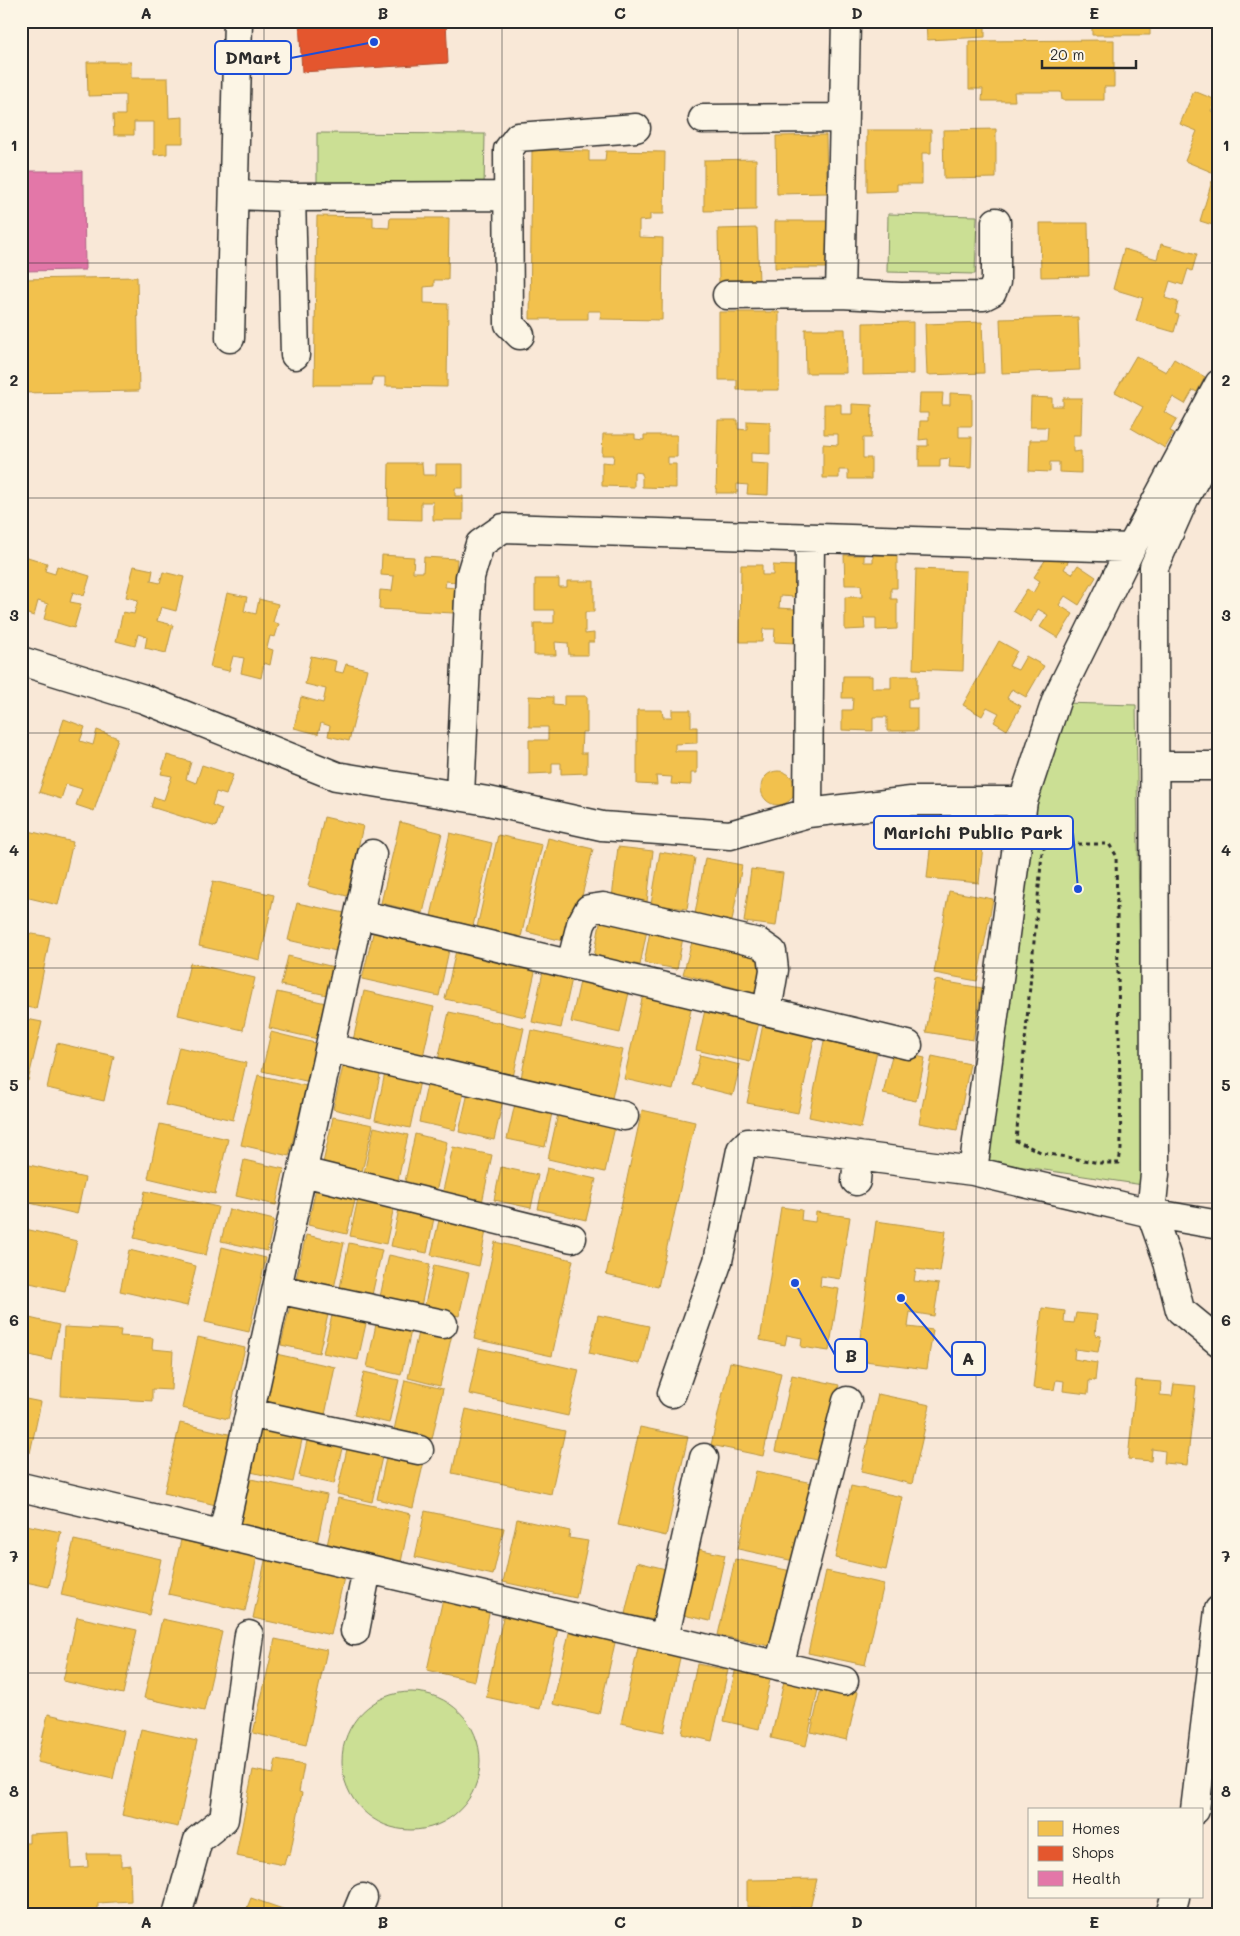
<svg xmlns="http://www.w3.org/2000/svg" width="1240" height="1936" font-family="Mali,sans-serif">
<rect width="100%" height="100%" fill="#f9e8d7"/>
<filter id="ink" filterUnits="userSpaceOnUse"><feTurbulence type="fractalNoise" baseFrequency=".02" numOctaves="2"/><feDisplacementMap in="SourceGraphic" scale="10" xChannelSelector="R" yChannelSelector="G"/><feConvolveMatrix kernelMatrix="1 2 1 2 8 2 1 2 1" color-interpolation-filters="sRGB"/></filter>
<g filter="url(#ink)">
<path fill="#cbdf94" stroke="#7b8560" d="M317 133 485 134 484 189 317 188Z
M888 214 977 216 975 274 887 272Z
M1063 703 1136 705 1143 1185 978 1160 1030 801Z
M342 1761a69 69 0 1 1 138 0a69 69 0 1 1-138 0Z"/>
<path fill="#f2c14e" stroke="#b69444" d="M926 21H985V37L927 40Z
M1092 21H1150V35H1092Z
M1207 21H1219V27Z
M1219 29V49L1211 45Z
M1114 40V87H1104V100H1062L1061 92H1014L1015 101H982L983 89H969V41Z
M87 62H131V78H168L169 118 183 117V143H167V154L154 155V122H134V135H114L113 115H125V95L88 96Z
M1194 91 1216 100 1211 111 1219 114V161L1214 173 1185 161 1197 131 1180 124Z
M996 129V178L944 179 943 130Z
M867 130H931V153H922V184H897V191L867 192Z
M826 135 827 193 777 194 776 136Z
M532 150 589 151V161H605L606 151 665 152 664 214H650V220L639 221V237L663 238 662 320 600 319 601 311H588V319H530Z
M756 159V210L704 211V160Z
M1212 181 1219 184V227L1200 221Z
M317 216 373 217V227L389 228 390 218H449L448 280H434V286L424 287V303L448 304 447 387 385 386V377H373L372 385H314Z
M775 221H830L829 268H775Z
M1040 223H1088L1089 276 1041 277Z
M757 228 759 282 719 283 718 229Z
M1161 244 1197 254 1192 271 1188 269 1183 285 1170 281 1165 298 1178 302 1175 314 1179 315 1174 332 1136 321 1143 298 1113 289 1124 249 1157 259Z
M137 277 139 391 21 393V279Z
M719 312H779V390H737V380H719Z
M1078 317 1080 370 1002 373 1000 319Z
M913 322V374L863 375V323Z
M982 322 984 373 927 375 925 324Z
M805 329H845L846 373H806Z
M1136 356 1166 372 1174 359 1205 377 1197 392 1193 390 1185 404 1173 397 1164 412 1177 419 1170 431 1174 433 1165 448 1131 428 1143 407 1115 392Z
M920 393H943L942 405H950V393L972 394V426H959V437H972L971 468 949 467 950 458 940 459V467H919V446H928V439L919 440 920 421H928V413H919Z
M1031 397 1052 398V406H1063V398H1082L1081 435H1073V452L1081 451V473L1059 472V462H1050V472L1029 471 1030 440H1047L1048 427H1030Z
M824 404H841V414H852V404L872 405 871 438H863V458H871V479H848V470H839V478H823V444L838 445V434H824Z
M718 420H738V429L747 430V421L770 422V454L751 453V463L769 464 768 495 747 494 748 485 737 484V493H716Z
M603 434H635V439L644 440V435H677V457H668V464H676V488L642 487V473L634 472V487L602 486V462L613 463 614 455H602Z
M389 463H422L423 475H436V464H463V488H455V496H463V520H433V502H421V520L388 519Z
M1052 550 1069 560 1064 569 1072 574 1078 565 1096 577 1079 605 1065 596 1059 605 1073 614 1058 638 1040 627 1048 615 1038 609 1031 622 1013 611 1027 589 1033 593 1040 581 1034 577Z
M21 555 47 563 45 571 55 574 57 566 90 576 84 596 73 592 70 602 81 604 74 628 44 619 48 604 38 601 34 616 21 612 23 578H21Z
M382 555 414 557 413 572H423L424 557 457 559 455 582 446 581 445 587 455 588 453 613 379 609 380 590 392 591 394 576 381 575Z
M844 555H864V562H873V555H897V588H891V599H897V629L876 630V618H864L865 629 845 630V597H862L861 585H845Z
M741 565H762V575H773V565L797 566 796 597 780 596 779 608 795 609V643L774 642 775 629H763L762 642H740Z
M134 566 153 570 151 581 160 583 163 572 184 577 176 611 161 607 157 621 173 625 166 653 145 648 147 637 138 634 135 646 116 641 123 612 134 614 138 600 126 597Z
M916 569 966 571 963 671 913 669Z
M535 579H559V587H567V581H594V612H585V634L594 633V642H588V655H569L568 643 555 642 556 655H534V623H554V610H535Z
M1217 590H1219V658H1217Z
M227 593 247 597 244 611 256 614 259 599 278 604 273 622 279 624 275 637 270 636 267 648 273 650 270 665 264 663 261 678 241 673 244 658 233 656 229 671 210 667Z
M999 641 1017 651 1009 666 1018 670 1026 656 1044 666 1026 697 1012 689 1007 698 1021 706 1007 730 994 722 999 713 987 707 982 716 963 705Z
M311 656 336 661 334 671 343 673 346 664 367 669 349 741 328 736 330 726 321 723 318 734 294 728 301 697 323 703 326 689 305 684Z
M1214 674H1219V747H1214Z
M843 676H872V688H891V676H917V699H908V708H917V731H887V717H873V731L842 730V710H852L853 698H842Z
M529 696 553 697V705L564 706V696H587V732H582L581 753H587V773L561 774V763H552V773L529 774V740H548V727H529Z
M637 710H662L663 717H672V710H691V727H697V743L675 744V751H697V773H691V785L671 784 672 777 656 776 657 785 637 784Z
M64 719 85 727 80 741 93 745 97 730 118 738 94 811 76 805 82 789 66 784 61 799 39 792Z
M167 755 191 762 186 779 196 783 202 765 233 775 226 795 216 792 212 805 222 809 216 827 151 807 154 797 164 800 172 776 161 774Z
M761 788a17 17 0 1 1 34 0a17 17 0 1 1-34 0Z
M324 817 363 826 347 896 308 886Z
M400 822 442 833 423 913 381 903Z
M933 822 985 828 979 883 927 878Z
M21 829 73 842 58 905 21 896Z
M450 833 492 843 473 926 431 916Z
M498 835 542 845 521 937 477 927Z
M548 838 593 849 571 943 527 932Z
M618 847 653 851 647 902 612 898Z
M660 852 695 858 687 909 651 904Z
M705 858 742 865 732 921 695 914Z
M751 869 783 873 776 926 744 922Z
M213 881 274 895 260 960 199 946Z
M949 891 993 899 977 981 934 973Z
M297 903 345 913 336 951 288 940Z
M602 912 649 920 640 965 594 957Z
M652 921 685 927 677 969 644 963Z
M375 925 451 941 439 996 362 979Z
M21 932 50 937 36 1009 21 1006Z
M694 935 769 954 758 994 683 974Z
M1218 941 1219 1018H1218Z
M457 946 537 963 525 1017 445 999Z
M288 956 334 967 327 995 281 985Z
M190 963 255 978 243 1030 178 1015Z
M544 967 573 974 561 1028 532 1022Z
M581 977 630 988 620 1033 571 1022Z
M935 980 982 988 973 1040 926 1032Z
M644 990 693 1001 673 1090 624 1079Z
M364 991 434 1007 422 1061 352 1045Z
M277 992 326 1003 318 1039 269 1028Z
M705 1010 759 1022 750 1062 696 1050Z
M449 1012 524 1028 513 1077 438 1060Z
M21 1018 42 1022 28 1081 21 1080Z
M763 1024 815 1034 798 1113 747 1103Z
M531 1030 623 1050 612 1098 521 1078Z
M271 1032 319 1044 310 1082 262 1071Z
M825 1036 878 1046 861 1128 809 1117Z
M57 1043 114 1056 104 1101 47 1088Z
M179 1047 246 1063 233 1120 165 1105Z
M893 1051 925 1058 916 1101 883 1094Z
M700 1055 740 1065 733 1095 693 1085Z
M932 1056 970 1064 957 1130 919 1123Z
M345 1058 382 1066 371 1118 333 1109Z
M385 1073 420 1081 410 1128 375 1120Z
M258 1075 306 1086 289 1156 241 1145Z
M429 1076 466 1084 455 1130 419 1122Z
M470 1084 505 1091 494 1140 459 1132Z
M517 1095 554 1103 545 1147 507 1139Z
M560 1105 617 1118 605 1172 548 1159Z
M642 1110 695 1122 658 1287 606 1275Z
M333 1117 373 1125 361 1176 322 1168Z
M160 1124 228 1139 215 1194 148 1178Z
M374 1127 408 1135 398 1180 364 1173Z
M415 1134 447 1142 435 1197 403 1191Z
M453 1147 492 1155 482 1203 442 1195Z
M244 1160 284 1169 276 1205 236 1196Z
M21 1163 85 1178 77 1214 21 1201Z
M501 1167 538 1175 531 1208 494 1200Z
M547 1168 596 1179 586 1220 538 1209Z
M318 1179 358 1188 347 1234 308 1225Z
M360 1189 396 1197 386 1244 350 1236Z
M145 1191 218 1207 206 1255 134 1238Z
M401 1200 436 1208 427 1253 391 1246Z
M781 1207 802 1210 801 1220 815 1222 816 1212 850 1217 840 1279 821 1276 820 1286 839 1289 829 1351 801 1347 802 1338 787 1335 785 1345 760 1340Z
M229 1209 274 1220 267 1251 221 1241Z
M440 1216 487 1226 479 1266 431 1255Z
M876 1221 946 1231 940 1272 916 1269 914 1281 939 1284 934 1316 910 1312 908 1327 933 1330 927 1369 857 1360Z
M21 1228 77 1241 65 1291 21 1281Z
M306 1235 344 1243 334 1288 296 1279Z
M495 1242 573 1260 552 1356 474 1339Z
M349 1243 382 1250 372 1295 340 1288Z
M222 1247 266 1258 249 1332 205 1322Z
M129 1250 196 1266 187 1306 120 1291Z
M389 1255 430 1264 421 1306 380 1297Z
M434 1265 469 1273 459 1316 424 1308Z
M293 1293 331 1302 319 1353 281 1345Z
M335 1303 369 1310 358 1360 323 1353Z
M1042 1308 1065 1311 1064 1322 1074 1323 1076 1313 1097 1315 1095 1335 1101 1336 1098 1352 1075 1349 1074 1359 1097 1363 1095 1381 1089 1380 1088 1394 1063 1391 1064 1381 1056 1380 1054 1390 1033 1388Z
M378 1315 413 1322 401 1375 367 1367Z
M598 1315 649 1326 640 1364 589 1353Z
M21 1316 59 1325 51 1360 21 1353Z
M420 1323 453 1330 440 1386 408 1378Z
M64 1327 121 1330 120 1336 153 1338 152 1349 173 1351 171 1390 152 1389V1401L61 1396Z
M198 1337 245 1348 228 1419 182 1408Z
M479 1348 579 1370 568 1416 469 1394Z
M276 1354 335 1367 325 1415 266 1402Z
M730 1362 781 1373 763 1456 711 1445Z
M364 1372 399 1380 389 1423 354 1415Z
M792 1375 839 1385 822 1461 775 1451Z
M405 1380 443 1389 432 1439 394 1430Z
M1136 1380 1161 1382 1160 1395 1172 1396 1174 1384 1196 1386 1187 1465 1164 1463 1165 1451 1152 1449 1151 1461 1128 1459Z
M878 1394 930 1405 912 1484 861 1472Z
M21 1398 41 1402 30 1453 21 1451Z
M466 1409 565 1431 551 1494 452 1473Z
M264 1417 305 1426 293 1482 251 1472Z
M180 1423 233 1435 216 1505 164 1493Z
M640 1427 688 1437 666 1536 618 1525Z
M310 1428 345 1435 334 1484 299 1476Z
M349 1440 384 1448 372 1502 337 1494Z
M388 1449 425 1457 413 1508 377 1499Z
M756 1471 812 1483 794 1561 738 1549Z
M246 1478 327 1495 317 1544 236 1526Z
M851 1486 902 1497 886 1570 835 1558Z
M338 1498 411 1514 401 1562 327 1545Z
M425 1511 504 1528 493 1575 415 1557Z
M517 1519 570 1531 569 1538 588 1541 576 1598 503 1582Z
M21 1524 61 1532 49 1587 21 1581Z
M74 1540 161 1559 149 1615 61 1595Z
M181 1540 257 1557 245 1611 168 1594Z
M689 1547 725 1555 710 1621 674 1613Z
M266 1556 345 1573 331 1635 253 1618Z
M735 1559 796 1572 779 1648 718 1635Z
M637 1562 670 1570 659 1621 625 1614Z
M826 1571 884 1584 865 1665 808 1653Z
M444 1594 491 1604 475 1681 427 1670Z
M505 1608 560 1620 540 1709 486 1697Z
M77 1617 137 1630 123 1694 63 1681Z
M162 1619 222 1632 204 1711 144 1698Z
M571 1624 617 1634 599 1714 553 1704Z
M275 1639 327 1650 306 1745 253 1733Z
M639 1644 681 1653 664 1732 621 1723Z
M737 1663 772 1671 759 1729 724 1721Z
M697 1664 728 1670 712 1741 682 1734Z
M785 1677 819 1685 806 1746 771 1738Z
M822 1684 858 1692 847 1740 811 1732Z
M48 1714 124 1731 113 1779 37 1762Z
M141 1729 197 1741 178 1827 122 1815Z
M276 1760 304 1765 299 1792 302 1793 290 1855 287 1854 284 1865 236 1856 253 1770 273 1774Z
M69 1832 71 1868 88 1867 87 1854H121V1866L130 1865 131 1901 98 1903V1915H21V1843H29V1834Z
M817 1879 810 1908 747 1907V1880Z
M251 1898 300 1915H244Z"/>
<path fill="#e4572e" stroke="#ac4a2d" d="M299 21H446L448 63 302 72Z
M505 21H531V22L505 23Z"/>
<path fill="#e377a8" stroke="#ac6082" d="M21 171H82V185L84 184 85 270 21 271Z"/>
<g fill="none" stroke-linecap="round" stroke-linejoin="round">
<g stroke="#2b2b2b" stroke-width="31">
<path id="minor" d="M703 119 843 118
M234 195 291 197
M840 294 846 21
M727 295 840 294 901 297 984 296 992 292 996 282V222
M520 335 509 324 508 150 518 137 636 128
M230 338 238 21
M295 355 291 197 508 196
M1219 435 1184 499 1154 567 1155 1174 1151 1213 1167 1258 1180 1310 1219 1342
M21 661 144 699 336 776 488 801 602 826 730 835 808 813 911 801H1023
M1155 766H1219
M460 795 470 577 480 544 503 528 1131 548
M808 813 810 538
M359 914 908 1045
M571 964 581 924 589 909 603 907 759 943 772 952 774 970 767 1011
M330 1048 624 1116
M973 1171 1023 801 1057 698 1131 548 1219 384
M303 1172 572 1238
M856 1181 858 1156
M277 1289 443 1324
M672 1393 718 1261 741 1150 748 1143H758L973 1171 1151 1213 1219 1225
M250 1413 419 1450
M21 1487 844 1681
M223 1534 372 854
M355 1631 367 1569
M664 1639 704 1458
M779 1666 847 1401
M1195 1810 1219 1610
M177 1915 198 1840 224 1819 249 1635
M356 1915 363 1898
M1170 1915 1175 1897"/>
</g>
<path stroke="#2b2b2b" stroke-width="3" stroke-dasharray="4 4" stroke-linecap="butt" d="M1046 844H1109L1116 855 1121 1149 1119 1163H1100L1043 1153 1016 1141 1042 853Z"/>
<use href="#minor" stroke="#fcf5e5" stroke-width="28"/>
</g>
</g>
<path fill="none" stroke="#2b2b2b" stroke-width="1" stroke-opacity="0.55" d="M264 21V1915M502 21V1915M738 21V1915M976 21V1915M21 263H1219M21 498H1219M21 733H1219M21 968H1219M21 1203H1219M21 1438H1219M21 1673H1219"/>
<path fill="none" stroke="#1d4ed8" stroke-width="2" d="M374 42L291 58M1078 889L1073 832M795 1283L835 1355M901 1298L952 1358"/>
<g fill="#1d4ed8" stroke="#fcf5e5" stroke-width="2">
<circle cx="374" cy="42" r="5"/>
<circle cx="1078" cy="889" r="5"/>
<circle cx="795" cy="1283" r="5"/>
<circle cx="901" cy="1298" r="5"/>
</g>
<g fill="#fcf5e5" stroke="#1d4ed8" stroke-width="2">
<rect x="215" y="41" width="76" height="33" rx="5"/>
<rect x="874" y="816" width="199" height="33" rx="5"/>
<rect x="835" y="1339" width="32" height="33" rx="5"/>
<rect x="952" y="1342" width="33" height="33" rx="5"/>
</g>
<g font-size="18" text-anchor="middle" font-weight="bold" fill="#2b2b2b">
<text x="253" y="64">DMart</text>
<text x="973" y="839">Marichi Public Park</text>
<text x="851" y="1362">B</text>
<text x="968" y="1365">A</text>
</g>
<rect width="1240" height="1936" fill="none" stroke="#fcf5e5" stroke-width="55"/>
<rect x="1028" y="1808" width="175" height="90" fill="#fcf5e5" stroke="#a8a49b"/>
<rect x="1038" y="1821" width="25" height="15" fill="#f2c14e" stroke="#a8a49b"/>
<text x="1072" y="1834" font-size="15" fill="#2b2b2b">Homes</text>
<rect x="1038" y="1846" width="25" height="15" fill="#e4572e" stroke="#a8a49b"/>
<text x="1072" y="1858" font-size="15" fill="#2b2b2b">Shops</text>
<rect x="1038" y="1871" width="25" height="15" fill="#e377a8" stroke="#a8a49b"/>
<text x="1072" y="1884" font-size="15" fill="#2b2b2b">Health</text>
<path d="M1042 60v8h94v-8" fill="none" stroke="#2b2b2b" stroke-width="2.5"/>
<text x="1050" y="60" font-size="15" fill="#2b2b2b" stroke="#fcf5e5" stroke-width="4" paint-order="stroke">20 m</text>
<rect x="28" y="28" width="1184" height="1880" fill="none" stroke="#2b2b2b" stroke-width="2"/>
<g font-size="16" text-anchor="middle" font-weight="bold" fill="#2b2b2b">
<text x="146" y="19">A</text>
<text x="383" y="19">B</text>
<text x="620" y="19">C</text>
<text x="857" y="19">D</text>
<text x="1094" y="19">E</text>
<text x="14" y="151">1</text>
<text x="1226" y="151">1</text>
<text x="14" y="386">2</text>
<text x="1226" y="386">2</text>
<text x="14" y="621">3</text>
<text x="1226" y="621">3</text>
<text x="14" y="856">4</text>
<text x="1226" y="856">4</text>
<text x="14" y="1091">5</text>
<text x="1226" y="1091">5</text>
<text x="14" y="1326">6</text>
<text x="1226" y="1326">6</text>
<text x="14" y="1562">7</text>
<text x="1226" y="1562">7</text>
<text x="14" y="1797">8</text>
<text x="1226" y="1797">8</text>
<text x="146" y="1928">A</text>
<text x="383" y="1928">B</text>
<text x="620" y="1928">C</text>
<text x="857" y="1928">D</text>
<text x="1094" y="1928">E</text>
</g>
</svg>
